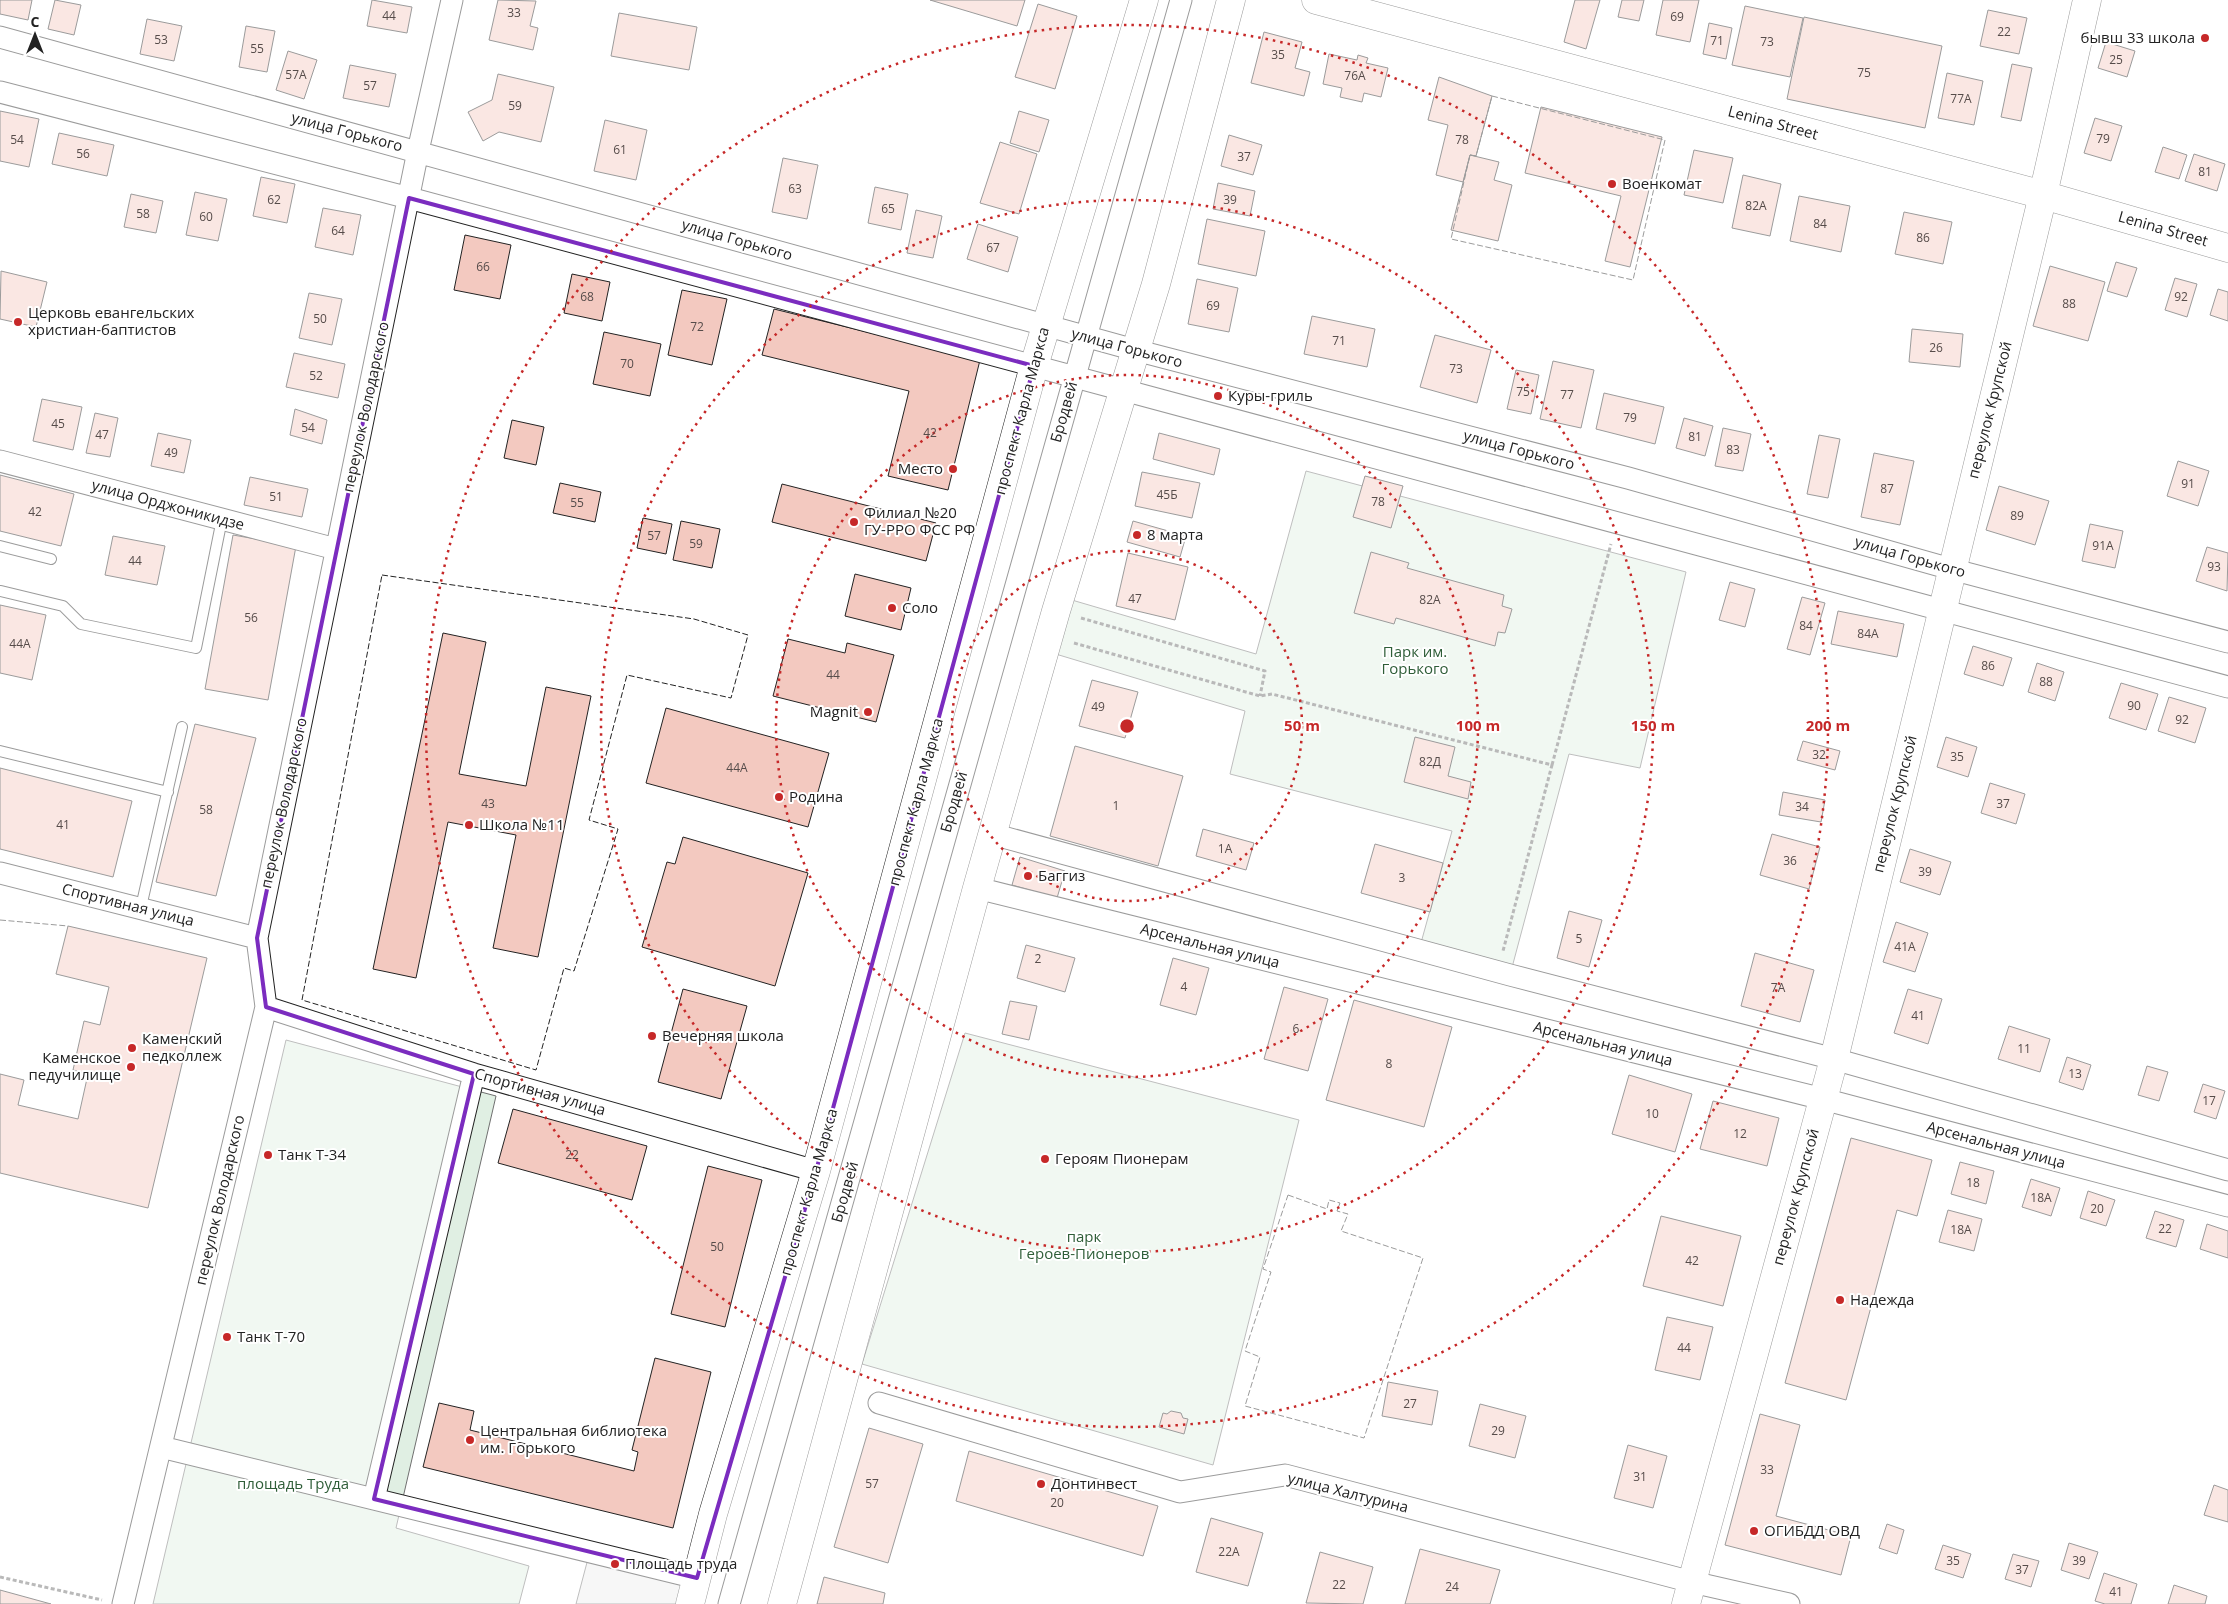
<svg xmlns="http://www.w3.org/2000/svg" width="2228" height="1604" font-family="'Open Sans',sans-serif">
<rect width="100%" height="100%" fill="#fff"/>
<path fill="#e0efe3" stroke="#6f6f6f" d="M1306 471 1686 572 1640 768 1569 754 1510 975 1419 950 1452 831 1230 774 1245 711 1049 652 1065 598 1256 654Z
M965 1033 1299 1120 1213 1465 862 1364Z
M286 1040 496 1096 396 1528 529 1566 519 1604H153Z"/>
<path fill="#ededed" stroke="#6f6f6f" d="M590 1551 697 1578 690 1604H576Z"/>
<path fill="#f3c9c0" stroke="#222" d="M0 0H32L28 20 0 14Z
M55 0 81 5 74 35 48 29Z
M372 0 412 7 407 33 367 26Z
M498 0 536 1 530 26 538 28 533 50 489 40Z
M930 0H1025L1017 26Z
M1575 0H1600L1586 49 1564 42Z
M1622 0H1644L1639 21 1618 17Z
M1663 0H1699L1690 42 1656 35Z
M1038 4 1077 16 1055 89 1015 77Z
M1745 6 1803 18 1790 77 1732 65Z
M1988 10 2027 18 2019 54 1980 46Z
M619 13 697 27 689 70 611 56Z
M1804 17 1942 46 1925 128 1787 99Z
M147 19 182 26 174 61 140 54Z
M1709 23 1732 28 1726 59 1703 54Z
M246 26 275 31 267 72 239 67Z
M1264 32 1302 42 1295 68 1310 72 1304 96 1251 83Z
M2106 42 2135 51 2127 77 2098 68Z
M288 51 317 60 304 99 276 90Z
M1329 54 1357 60 1358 55 1368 58 1366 63 1388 68 1381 97 1364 93 1362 102 1340 97 1342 88 1323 84Z
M2012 64 2032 68 2021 121 2001 117Z
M350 65 396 74 389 107 343 98Z
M1947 73 1983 81 1974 125 1938 118Z
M498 74 554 87 541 142 499 132 483 141 468 112 492 100Z
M1439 77 1492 96 1476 156 1470 155 1463 182 1436 175 1448 125 1428 120Z
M1541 107 1662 137 1630 267 1605 261 1621 196 1525 173Z
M0 111 39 119 29 167 0 161Z
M1019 111 1049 120 1039 152 1010 143Z
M2095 118 2122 126 2111 161 2084 153Z
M605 120 647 130 636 180 594 171Z
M59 133 114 145 107 176 52 164Z
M1229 135 1262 145 1253 175 1221 166Z
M1000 142 1037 154 1019 214 980 203Z
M2163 147 2187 155 2179 179 2155 172Z
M1694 150 1733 158 1723 203 1684 195Z
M2194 154 2225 164 2217 191 2185 181Z
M1470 155 1499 162 1494 180 1512 185 1498 241 1451 230Z
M783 158 818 165 807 219 772 212Z
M1743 175 1781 184 1770 236 1732 228Z
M261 177 295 184 287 223 253 216Z
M1218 183 1255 191 1250 216 1213 209Z
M875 187 908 194 901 230 868 223Z
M195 192 227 199 218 241 186 235Z
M131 194 163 201 156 233 124 227Z
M1799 196 1850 206 1841 252 1790 241Z
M323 208 361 215 353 255 315 247Z
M916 210 942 216 933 258 907 253Z
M1904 212 1952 222 1943 264 1895 254Z
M1207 219 1265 231 1256 276 1198 264Z
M978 224 1018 237 1008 272 967 259Z
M465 235 511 245 500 299 454 290Z
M2116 262 2137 268 2127 297 2107 291Z
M2050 266 2105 282 2088 341 2033 326Z
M1 271 47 282 36 327 0 319Z
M572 274 610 282 602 321 564 313Z
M2175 278 2197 284 2187 317 2165 310Z
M1197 279 1238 288 1229 332 1188 324Z
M2218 289 2228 292V321L2210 315Z
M682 290 727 299 712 365 668 355Z
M309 293 342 299 332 345 299 338Z
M774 309 980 360 948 490 888 476 909 391 762 355Z
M1312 316 1375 329 1367 367 1304 354Z
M1912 329 1963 334 1960 367 1909 362Z
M604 332 661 344 650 396 593 384Z
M1435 335 1491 350 1477 403 1420 387Z
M294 353 345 364 338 398 286 387Z
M1553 361 1594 370 1581 428 1540 419Z
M1516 370 1539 375 1531 414 1507 409Z
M1604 393 1664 407 1655 444 1596 429Z
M42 399 82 407 73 450 33 441Z
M295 409 327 420 322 444 290 435Z
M95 413 118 418 110 457 86 453Z
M1684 418 1713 426 1705 456 1676 448Z
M512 420 544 427 536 465 504 458Z
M1723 428 1751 434 1743 471 1715 466Z
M158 433 191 440 184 473 151 466Z
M1159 433 1220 449 1214 475 1153 459Z
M1819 435 1840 439 1828 498 1807 494Z
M1874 453 1914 461 1900 525 1861 517Z
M2178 461 2209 471 2198 506 2167 496Z
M1142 472 1200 483 1192 518 1135 506Z
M0 475 74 494 61 546 0 531Z
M1365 476 1403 486 1391 528 1353 517Z
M250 477 308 489 302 517 244 505Z
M560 483 601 492 595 522 553 513Z
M782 484 936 523 926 561 772 522Z
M1999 486 2049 501 2035 545 1986 530Z
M643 518 672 524 666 554 637 548Z
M681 521 720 529 712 568 673 560Z
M1133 521 1186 536 1180 557 1127 542Z
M2090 524 2123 531 2115 568 2082 561Z
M233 535 296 546 268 700 205 689Z
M113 536 165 546 157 585 105 575Z
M2207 547 2228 553 2227 591 2196 581Z
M1371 552 1409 563 1407 568 1504 595 1502 606 1512 609 1505 633 1498 632 1495 646 1396 618 1394 624 1354 613Z
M1128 553 1188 567 1175 620 1116 606Z
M855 574 911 588 901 630 845 616Z
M1730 582 1755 589 1745 627 1719 620Z
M1802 597 1825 603 1810 655 1787 649Z
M0 605 46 615 32 680 0 673Z
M1838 611 1904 624 1897 657 1831 644Z
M443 633 486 642 459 774 526 786 546 687 591 696 538 957 493 948 516 835 448 822 416 978 373 969Z
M788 639 845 653 847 643 894 655 876 722 773 696Z
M1973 646 2012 658 2003 686 1964 674Z
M2037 663 2064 672 2055 701 2028 692Z
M1092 680 1138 692 1125 738 1079 726Z
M2121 683 2158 694 2146 730 2109 718Z
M2169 697 2206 708 2195 743 2158 731Z
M666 708 829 753 808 827 646 783Z
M195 724 256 738 216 896 156 882Z
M1415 737 1455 747 1448 776 1471 782 1468 799 1404 782Z
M1946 737 1977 747 1968 777 1937 767Z
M1803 741 1840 751 1835 770 1797 760Z
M1075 746 1183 776 1158 866 1050 836Z
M0 768 132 801 113 877 0 849Z
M1990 783 2025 794 2016 824 1981 813Z
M1783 792 1825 800 1821 822 1779 815Z
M1203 829 1254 843 1246 870 1196 856Z
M1772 834 1820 847 1809 889 1760 875Z
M683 837 808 873 775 986 642 947 667 862 675 864Z
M1375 844 1443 863 1430 912 1361 893Z
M1910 849 1951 862 1940 895 1900 882Z
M1020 857 1065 871 1057 898 1012 885Z
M1569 911 1602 920 1589 967 1557 958Z
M1896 922 1928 933 1915 972 1883 962Z
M68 926 207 958 148 1208 0 1173V1074L24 1080 18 1105 78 1119 88 1074 73 1070 84 1021 100 1025 109 987 56 974Z
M1026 945 1075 958 1065 992 1017 978Z
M1755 953 1814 970 1800 1022 1741 1006Z
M1173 958 1209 968 1196 1015 1160 1005Z
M1284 987 1328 999 1308 1071 1264 1059Z
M683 989 747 1006 721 1099 658 1082Z
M1908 989 1942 999 1928 1044 1894 1033Z
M1354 1000 1452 1027 1424 1127 1326 1100Z
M1010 1001 1037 1006 1029 1040 1002 1034Z
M2009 1026 2050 1039 2040 1072 1998 1059Z
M2067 1057 2091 1065 2083 1090 2059 1082Z
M2147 1066 2168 1072 2159 1101 2138 1095Z
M1629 1075 1692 1094 1675 1152 1612 1134Z
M2203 1084 2225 1091 2216 1119 2194 1112Z
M1713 1101 1779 1118 1767 1166 1700 1149Z
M513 1109 647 1146 632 1200 498 1163Z
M1851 1138 1932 1160 1917 1216 1897 1210 1846 1400 1785 1383Z
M1960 1162 1994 1171 1986 1204 1951 1194Z
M708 1166 762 1180 725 1327 671 1314Z
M2031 1179 2060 1188 2051 1216 2022 1207Z
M2088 1191 2115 1200 2106 1226 2080 1218Z
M1948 1210 1982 1219 1974 1251 1939 1242Z
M2155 1211 2184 1220 2176 1247 2146 1238Z
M1661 1216 1741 1236 1723 1306 1643 1286Z
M2207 1224 2228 1231V1258L2200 1249Z
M1667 1317 1713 1327 1700 1380 1655 1370Z
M655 1358 711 1372 673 1528 423 1467 439 1403 474 1411 470 1430 634 1471 638 1452 632 1450Z
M1388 1382 1438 1391 1432 1425 1382 1416Z
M1480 1404 1526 1416 1515 1458 1469 1446Z
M1171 1411 1181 1413 1183 1418 1188 1419 1184 1434 1159 1427 1163 1413 1167 1414Z
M1760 1414 1800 1425 1776 1516 1851 1536 1841 1575 1725 1545Z
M869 1428 923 1444 888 1563 834 1547Z
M1628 1445 1667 1456 1653 1508 1614 1498Z
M969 1451 1158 1506 1143 1556 956 1501Z
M2214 1485 2228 1490V1522L2204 1515Z
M1211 1518 1263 1533 1248 1586 1196 1572Z
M1887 1524 1904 1530 1897 1554 1879 1548Z
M2069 1543 2098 1552 2089 1579 2061 1570Z
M1943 1545 1971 1554 1963 1578 1935 1569Z
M1420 1549 1500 1570 1490 1604H1405Z
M1320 1552 1373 1567 1363 1604 1306 1603Z
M2013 1554 2039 1561 2031 1587 2005 1579Z
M2104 1573 2137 1584 2131 1604H2105L2095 1601Z
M824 1577 885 1593 883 1604H817Z
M2174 1585 2207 1596 2205 1604H2168Z
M0 1590 51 1604H0Z"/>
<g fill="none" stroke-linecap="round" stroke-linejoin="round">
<g stroke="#222" stroke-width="12">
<path id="lane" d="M0 546 51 559
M1 591 63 606 81 624 196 648 222 519
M0 751 168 792
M141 907 182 727"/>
</g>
<g stroke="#222" stroke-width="23">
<path id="street" d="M0 37 1135 350 1628 478 1951 569 2228 642
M0 92 409 198 2228 687
M0 461 336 549
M992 834 1510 975 1834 1059 2228 1170
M0 873 257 938
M977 888 1823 1099 2228 1206
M266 1007 474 1074 816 1171
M879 1403 1180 1492 1285 1475 1692 1582 1789 1604
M161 1447 697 1578
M374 1499 474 1074
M123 1604 266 1007 257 938 418 151 452 0
M729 1604 1181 0"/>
</g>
<g stroke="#222" stroke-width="29">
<path id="secondary" d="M1316 0 2043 195 2228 248
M690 1604 713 1514 816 1171 1034 366 1144 0
M782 1604 977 888 1056 611 1156 284 1231 0
M1686 1604 1834 1059 2043 195 2087 0"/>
</g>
<path stroke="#646464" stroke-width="3" stroke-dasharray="4 2.5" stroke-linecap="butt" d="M1081 618 1265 671 1260 696
M1074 643 1260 696 1272 694 1552 765 1503 951
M1552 765 1611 544
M0 1577 102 1600"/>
<use href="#lane" stroke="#fff" stroke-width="10"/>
<use href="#street" stroke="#fff" stroke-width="21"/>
<use href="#secondary" stroke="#fff" stroke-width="28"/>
<path stroke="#222" stroke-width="1" stroke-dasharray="6 2.5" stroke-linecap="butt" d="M1492 96 1665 140 1633 280 1451 239 1470 155 1476 156Z
M382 575 694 619 748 635 731 698 627 675 589 820 618 829 574 971 564 968 536 1070 302 1000Z
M0 920 68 926
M1288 1195 1327 1209 1329 1200 1340 1203 1337 1211 1348 1214 1341 1231 1423 1258 1364 1438 1245 1406 1260 1357 1245 1351 1271 1272 1263 1269Z"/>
</g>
<path d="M0 0H2228V1604H0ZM409 198 1034 366 816 1171 697 1578 374 1499 474 1074 266 1007 257 938Z" fill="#fff" fill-opacity=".55" fill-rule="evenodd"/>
<path fill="none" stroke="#7b2cbf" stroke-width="4" stroke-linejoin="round" d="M409 198 1034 366 816 1171 697 1578 374 1499 474 1074 266 1007 257 938Z"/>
<g fill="none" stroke="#c62828" stroke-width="2.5" stroke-dasharray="2.5 5">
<circle cx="1127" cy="726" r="175"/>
<circle cx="1127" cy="726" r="351"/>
<circle cx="1127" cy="726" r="526"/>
<circle cx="1127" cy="726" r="701"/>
</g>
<g fill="#c62828" stroke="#fff" stroke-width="2">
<circle cx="2205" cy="38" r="5"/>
<circle cx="1612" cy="184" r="5"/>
<circle cx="18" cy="322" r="5"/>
<circle cx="1218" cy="396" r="5"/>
<circle cx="953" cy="469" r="5"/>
<circle cx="854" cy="522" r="5"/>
<circle cx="1137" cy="535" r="5"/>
<circle cx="892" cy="608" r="5"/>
<circle cx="868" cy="712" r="5"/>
<circle cx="779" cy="797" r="5"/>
<circle cx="469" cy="825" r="5"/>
<circle cx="1028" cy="876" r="5"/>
<circle cx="652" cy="1036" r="5"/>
<circle cx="132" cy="1048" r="5"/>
<circle cx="131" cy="1067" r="5"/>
<circle cx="268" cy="1155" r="5"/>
<circle cx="1045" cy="1159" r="5"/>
<circle cx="1840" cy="1300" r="5"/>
<circle cx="227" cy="1337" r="5"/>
<circle cx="470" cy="1440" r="5"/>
<circle cx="1041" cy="1484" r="5"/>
<circle cx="1754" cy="1531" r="5"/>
<circle cx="615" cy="1564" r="5"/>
</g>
<g text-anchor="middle" stroke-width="4" stroke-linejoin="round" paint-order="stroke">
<g font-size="12" fill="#564c4a">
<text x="514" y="17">33</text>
<text x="389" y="20">44</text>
<text x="1677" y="21">69</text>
<text x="2004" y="36">22</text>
<text x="161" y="44">53</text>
<text x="1717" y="45">71</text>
<text x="1767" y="46">73</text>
<text x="257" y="53">55</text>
<text x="1278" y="59">35</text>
<text x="2116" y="64">25</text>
<text x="1864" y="77">75</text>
<text x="296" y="79">57А</text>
<text x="1355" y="80">76А</text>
<text x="370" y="90">57</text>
<text x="1961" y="103">77А</text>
<text x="515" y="110">59</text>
<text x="2103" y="143">79</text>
<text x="17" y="144">54</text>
<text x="1462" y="144">78</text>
<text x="620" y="154">61</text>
<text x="83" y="158">56</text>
<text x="1244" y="161">37</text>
<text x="2205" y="176">81</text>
<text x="795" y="193">63</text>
<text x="274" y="204">62</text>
<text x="1230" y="204">39</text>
<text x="1756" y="210">82А</text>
<text x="888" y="213">65</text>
<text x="143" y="218">58</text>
<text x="206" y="221">60</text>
<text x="1820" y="228">84</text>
<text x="338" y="235">64</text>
<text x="1923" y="242">86</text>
<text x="993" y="252">67</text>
<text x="483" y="271">66</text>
<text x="587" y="301">68</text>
<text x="2181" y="301">92</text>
<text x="2069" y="308">88</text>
<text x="1213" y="310">69</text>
<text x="320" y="323">50</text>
<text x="697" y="331">72</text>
<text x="1339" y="345">71</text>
<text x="1936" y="352">26</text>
<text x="627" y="368">70</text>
<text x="1456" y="373">73</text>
<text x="316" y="380">52</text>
<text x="1523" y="396">75</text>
<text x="1567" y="399">77</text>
<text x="1630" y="422">79</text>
<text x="58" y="428">45</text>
<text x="308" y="432">54</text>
<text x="930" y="437">42</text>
<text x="102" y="439">47</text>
<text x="1695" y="441">81</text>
<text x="1733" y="454">83</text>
<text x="171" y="457">49</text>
<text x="2188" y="488">91</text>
<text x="1887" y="493">87</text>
<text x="1167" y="499">45Б</text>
<text x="276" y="501">51</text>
<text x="1378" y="506">78</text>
<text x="577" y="507">55</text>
<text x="35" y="516">42</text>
<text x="2017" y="520">89</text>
<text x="654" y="540">57</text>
<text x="696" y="548">59</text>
<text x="2103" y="550">91А</text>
<text x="135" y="565">44</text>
<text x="2214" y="571">93</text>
<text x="1135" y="603">47</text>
<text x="1430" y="604">82А</text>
<text x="251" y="622">56</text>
<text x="1806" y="630">84</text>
<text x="1868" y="638">84А</text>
<text x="20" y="648">44А</text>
<text x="1988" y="670">86</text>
<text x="833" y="679">44</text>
<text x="2046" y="686">88</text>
<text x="2134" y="710">90</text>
<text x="1098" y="711">49</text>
<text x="2182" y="724">92</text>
<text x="1819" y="759">32</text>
<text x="1957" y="761">35</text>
<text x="1430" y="766">82Д</text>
<text x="737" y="772">44А</text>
<text x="488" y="808">43</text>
<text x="2003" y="808">37</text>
<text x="1116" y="810">1</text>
<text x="1802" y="811">34</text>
<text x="206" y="814">58</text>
<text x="63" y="829">41</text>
<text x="1225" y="853">1А</text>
<text x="1790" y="865">36</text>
<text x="1925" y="876">39</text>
<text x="1402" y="882">3</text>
<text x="1579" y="943">5</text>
<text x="1905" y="951">41А</text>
<text x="1038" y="963">2</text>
<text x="1184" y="991">4</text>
<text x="1778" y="992">7А</text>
<text x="1918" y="1020">41</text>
<text x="1296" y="1033">6</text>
<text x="2024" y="1053">11</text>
<text x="1389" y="1068">8</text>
<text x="2075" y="1078">13</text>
<text x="2209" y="1105">17</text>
<text x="1652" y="1118">10</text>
<text x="1740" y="1138">12</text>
<text x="572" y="1159">22</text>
<text x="1973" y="1187">18</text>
<text x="2041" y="1202">18А</text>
<text x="2097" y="1213">20</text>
<text x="2165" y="1233">22</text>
<text x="1961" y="1234">18А</text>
<text x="717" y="1251">50</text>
<text x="1692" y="1265">42</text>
<text x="1684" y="1352">44</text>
<text x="1410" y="1408">27</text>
<text x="1498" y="1435">29</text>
<text x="1767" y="1474">33</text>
<text x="1640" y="1481">31</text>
<text x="872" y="1488">57</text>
<text x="1057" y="1507">20</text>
<text x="1229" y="1556">22А</text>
<text x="1953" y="1565">35</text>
<text x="2079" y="1565">39</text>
<text x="2022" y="1574">37</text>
<text x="1339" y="1589">22</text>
<text x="1452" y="1591">24</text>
<text x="2116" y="1596">41</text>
</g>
<g font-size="15" fill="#222" stroke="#fff" text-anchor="start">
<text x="2195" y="43" text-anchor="end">бывш 33 школа</text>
<text x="1622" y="189">Военкомат</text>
<text x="28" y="318">Церковь евангельских<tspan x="28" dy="17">христиан-баптистов</tspan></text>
<text x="1228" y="401">Куры-гриль</text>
<text x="943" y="474" text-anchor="end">Место</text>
<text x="864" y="518">Филиал №20<tspan x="864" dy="17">ГУ-РРО ФСС РФ</tspan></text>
<text x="1147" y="540">8 марта</text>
<text x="902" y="613">Соло</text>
<text x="858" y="717" text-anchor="end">Magnit</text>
<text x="789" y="802">Родина</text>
<text x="479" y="830">Школа №11</text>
<text x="1038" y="881">Баггиз</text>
<text x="662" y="1041">Вечерняя школа</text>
<text x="142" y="1044">Каменский<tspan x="142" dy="17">педколлеж</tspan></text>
<text x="121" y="1063" text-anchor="end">Каменское<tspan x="121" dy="17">педучилище</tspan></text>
<text x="278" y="1160">Танк Т-34</text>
<text x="1055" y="1164">Героям Пионерам</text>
<text x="1850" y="1305">Надежда</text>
<text x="237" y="1342">Танк Т-70</text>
<text x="480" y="1436">Центральная библиотека<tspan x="480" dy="17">им. Горького</tspan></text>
<text x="1051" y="1489">Донтинвест</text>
<text x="1764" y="1536">ОГИБДД ОВД</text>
<text x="625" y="1569">Площадь труда</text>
</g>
<g font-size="15" fill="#222" stroke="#fff">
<text transform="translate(1773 123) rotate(15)" y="5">Lenina Street</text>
<text transform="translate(347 132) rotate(15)" y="5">улица Горького</text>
<text transform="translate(2163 229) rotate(16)" y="5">Lenina Street</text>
<text transform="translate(737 240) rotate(16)" y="5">улица Горького</text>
<text transform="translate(1127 348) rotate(15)" y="5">улица Горького</text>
<text transform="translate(366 407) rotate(-78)" y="5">переулок Володарского</text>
<text transform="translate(1990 410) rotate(-76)" y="5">переулок Крупской</text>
<text transform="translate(1022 411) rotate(-75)" y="5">проспект Карла Маркса</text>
<text transform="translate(1064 412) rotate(-74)" y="5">Бродвей</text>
<text transform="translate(1519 450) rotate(15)" y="5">улица Горького</text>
<text transform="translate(168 505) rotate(15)" y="5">улица Орджоникидзе</text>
<text transform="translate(1910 557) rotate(16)" y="5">улица Горького</text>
<text transform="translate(916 802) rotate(-75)" y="5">проспект Карла Маркса</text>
<text transform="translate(954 802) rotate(-74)" y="5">Бродвей</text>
<text transform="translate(284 803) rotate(-78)" y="5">переулок Володарского</text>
<text transform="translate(1895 804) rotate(-76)" y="5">переулок Крупской</text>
<text transform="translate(128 905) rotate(14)" y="5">Спортивная улица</text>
<text transform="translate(1210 946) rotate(14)" y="5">Арсенальная улица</text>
<text transform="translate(1603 1044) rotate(14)" y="5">Арсенальная улица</text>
<text transform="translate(540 1092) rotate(16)" y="5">Спортивная улица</text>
<text transform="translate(1996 1145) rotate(15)" y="5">Арсенальная улица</text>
<text transform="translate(809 1192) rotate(-74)" y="5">проспект Карла Маркса</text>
<text transform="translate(845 1192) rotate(-74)" y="5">Бродвей</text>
<text transform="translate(1796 1197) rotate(-75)" y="5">переулок Крупской</text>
<text transform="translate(220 1200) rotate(-77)" y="5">переулок Володарского</text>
<text transform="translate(1348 1493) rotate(14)" y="5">улица Халтурина</text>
</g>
<g font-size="15" fill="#2f5e38" stroke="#fff">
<text x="1415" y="657">Парк им.<tspan x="1415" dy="17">Горького</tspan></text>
<text x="1084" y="1242">парк<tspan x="1084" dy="17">Героев-Пионеров</tspan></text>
<text x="293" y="1489">площадь Труда</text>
</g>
</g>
<circle cx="1127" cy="726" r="8" fill="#c62828" stroke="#fff" stroke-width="2.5"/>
<g font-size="15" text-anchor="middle" font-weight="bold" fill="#c62828" stroke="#fff" stroke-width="4" stroke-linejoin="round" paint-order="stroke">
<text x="1302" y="731">50 m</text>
<text x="1478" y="731">100 m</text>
<text x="1653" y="731">150 m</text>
<text x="1828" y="731">200 m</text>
</g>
<g transform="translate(35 35)" stroke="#ffffff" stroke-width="4" paint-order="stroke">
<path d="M0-4L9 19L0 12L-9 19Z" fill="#222222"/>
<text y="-8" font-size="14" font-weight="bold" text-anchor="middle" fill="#222222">С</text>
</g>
</svg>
